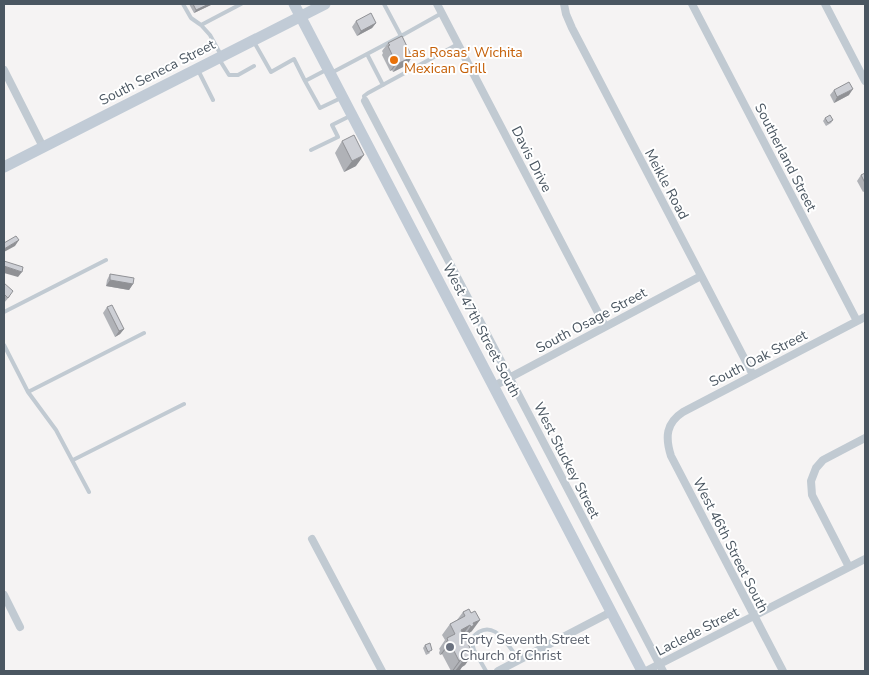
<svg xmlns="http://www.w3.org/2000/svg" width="869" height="675" font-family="'Nunito Sans',sans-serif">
<rect width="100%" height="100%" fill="#f5f3f3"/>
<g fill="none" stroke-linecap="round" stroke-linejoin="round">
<path stroke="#c1cad2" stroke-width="4" d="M183 4 191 18 201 25 210 35 221 55
M201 25 241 4
M401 36 442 13
M254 42 271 72 294 59 305 81
M367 54 383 85
M219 59 229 75H238L254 66
M198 70 213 100
M326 70 305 81 320 108 341 98
M333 72 401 36 384 4
M365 101 364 96 368 93 458 44
M311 150 338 137 332 125 350 116
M4 312 106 260
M4 345 28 392 56 430 89 492
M28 392 144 333
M73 460 184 404
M486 671 474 650 471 639C492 614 507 644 519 660"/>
<path stroke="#c1cad2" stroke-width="8" d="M437 4 605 326
M564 4 566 14 572 28 753 375
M692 4 857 321
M825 4 865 81
M4 70 43 147
M365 101 663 671
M494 386 701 276
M312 539 382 671
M849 567 812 495 811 481 816 468 823 460 865 438
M4 595 20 627
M498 671 611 612
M646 671 865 559
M783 671 671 456C665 437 666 423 683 412L865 317"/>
<path stroke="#c1cbd6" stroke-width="11" d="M294 4 642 671
M4 167 325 4"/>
</g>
<path fill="#b0b2b7" d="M189 4H213L194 13Z
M356 21 376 23 372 28 357 36 352 27Z
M388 43 407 65 393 72 392 70 390 71 382 55 383 53 382 51Z
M834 90 849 95 834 103 830 95Z
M825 118 833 120 831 123 826 126 823 121Z
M342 141 356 166 344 172 335 153Z
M865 173V191L863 192 857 181 861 175Z
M110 274 133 284 129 290 106 286 107 280Z
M4 283 10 296 4 303Z
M107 307 124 329 120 334 115 337 103 313Z
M469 609 472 631 469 633 465 637 473 654 465 665 462 667 460 670 457 671H451L442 654 440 655 439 653 440 650 439 649 445 640 442 635 450 624 457 620 463 612Z
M425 645 430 653 426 655 423 648Z"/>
<path fill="#909195" d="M209 4H213L194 13 196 10Z
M376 23 372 28 357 36 361 31Z
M412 57 407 65 393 72 399 63Z
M398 62 392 70 390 71 396 63Z
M853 89 849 95 834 103 837 97Z
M364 155 356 166 344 172 352 161Z
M19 240 15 246 4 252V249Z
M4 266 22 272 18 277 4 273Z
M110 280 133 284 129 290 106 286Z
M124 329 120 334 115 337 119 331Z
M480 620 472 631 469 633 466 636 463 638 473 623Z
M470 625 462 636 461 630Z
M450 643 442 654 440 655 448 644Z
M473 654 465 665 462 667 460 670 455 671 462 662 467 657Z
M461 660 453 671H452L459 661Z"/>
<path fill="#cdcfd5" stroke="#909195" d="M193 4H209L196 10Z
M371 13 376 23 361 31 356 21Z
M402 36 412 57 399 63 398 62 396 63 388 46 390 45 388 43Z
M849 82 853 89 837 97 834 90Z
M830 115 833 120 828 123 825 118Z
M354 135 364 155 352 161 342 141Z
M865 173V183L861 175Z
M16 236 19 240 4 249V243Z
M4 261 23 267 22 272 4 266Z
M110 274 134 278 133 284 110 280Z
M4 283 13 291 8 298 4 294Z
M112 305 124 329 119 331 107 307Z
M469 609 471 613 475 611 480 620 473 623 474 625 471 627 470 625 461 630 473 654 467 657 468 659 462 662 461 660 459 661 450 643 448 644 446 642 448 641 447 638 455 634 450 624 465 616 463 612Z
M430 643 432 650 428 652 425 645Z"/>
<circle fill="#e8710a" stroke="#fff" stroke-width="2" cx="394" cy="60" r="5"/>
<circle fill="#6b7280" stroke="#fff" stroke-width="2" cx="450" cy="647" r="5"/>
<g text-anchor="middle" stroke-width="4" stroke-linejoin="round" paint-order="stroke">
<g font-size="14" fill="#c56008" stroke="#fff" text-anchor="start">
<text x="404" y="57">Las Rosas' Wichita<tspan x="404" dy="16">Mexican Grill</tspan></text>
</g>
<g font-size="14" fill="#4a5661" stroke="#fff">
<text transform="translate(157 72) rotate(-27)" y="5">South Seneca Street</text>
<text transform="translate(786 157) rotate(63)" y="5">Southerland Street</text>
<text transform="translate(532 159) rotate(63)" y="5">Davis Drive</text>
<text transform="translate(667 184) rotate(62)" y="5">Meikle Road</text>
<text transform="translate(591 320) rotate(-28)" y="5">South Osage Street</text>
<text transform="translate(482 330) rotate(62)" y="5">West 47th Street South</text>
<text transform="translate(758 358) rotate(-27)" y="5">South Oak Street</text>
<text transform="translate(567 460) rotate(63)" y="5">West Stuckey Street</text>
<text transform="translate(731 545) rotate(63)" y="5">West 46th Street South</text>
<text transform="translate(697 631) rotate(-27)" y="5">Laclede Street</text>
</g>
<g font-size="14" fill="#5b616d" stroke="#fff" text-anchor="start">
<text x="460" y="644">Forty Seventh Street<tspan x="460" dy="16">Church of Christ</tspan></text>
</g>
</g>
<rect width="869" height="675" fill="none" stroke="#4a5661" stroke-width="10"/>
</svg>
